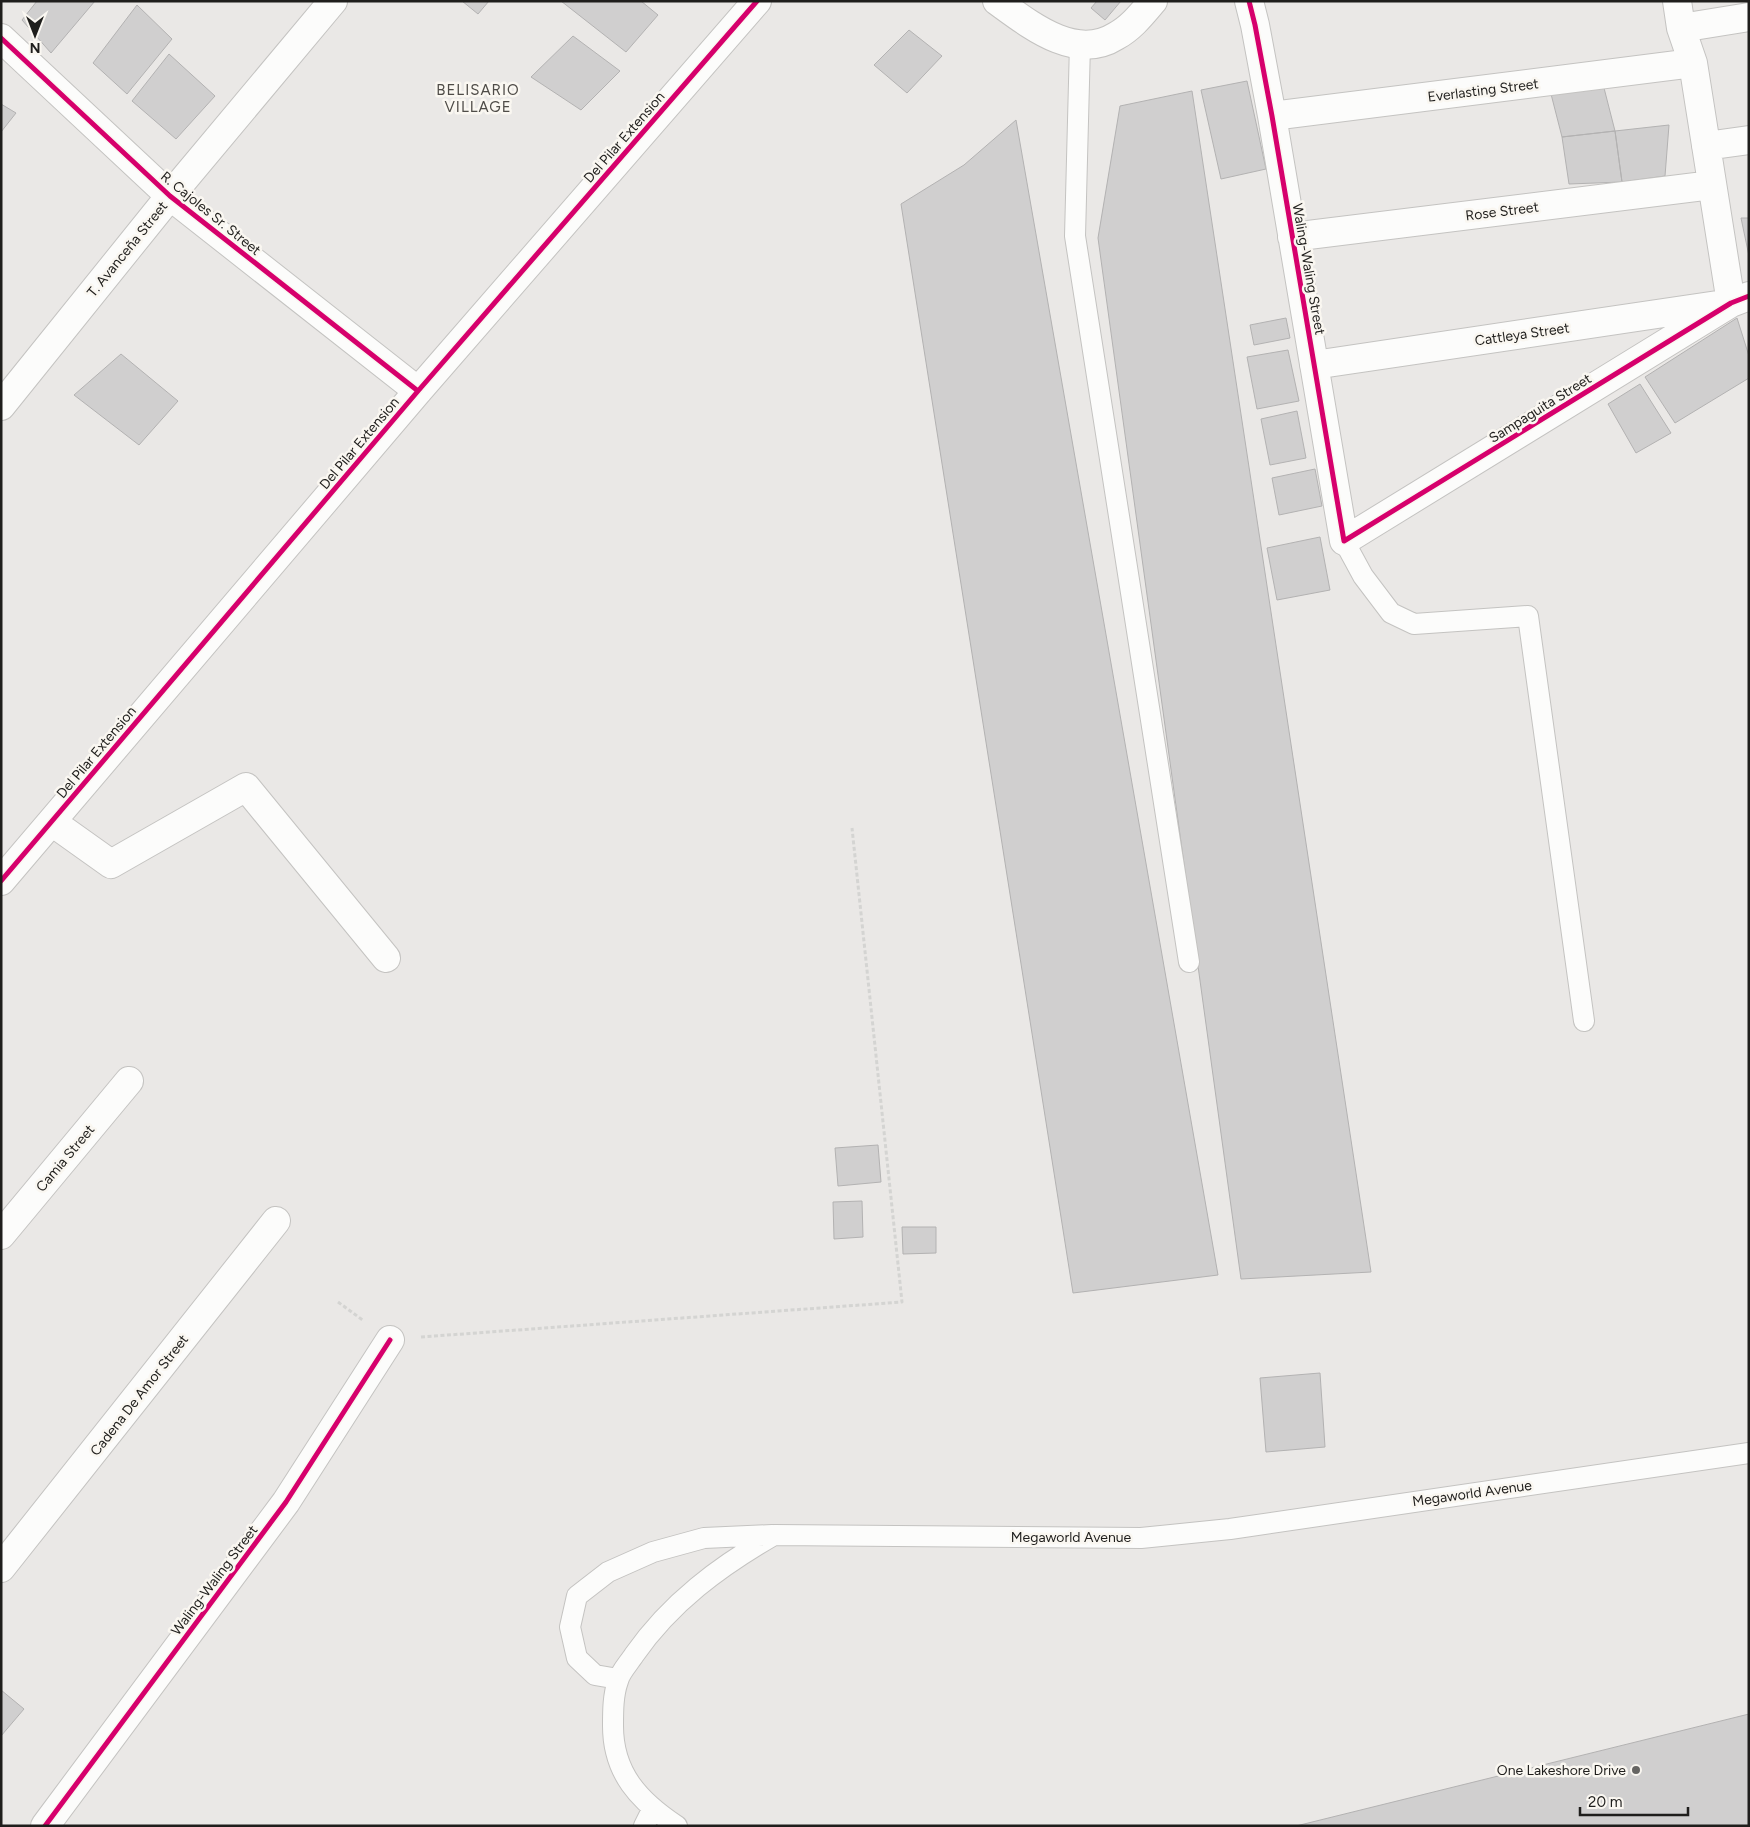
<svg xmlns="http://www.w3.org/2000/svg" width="1750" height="1827" font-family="Figtree,sans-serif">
<rect width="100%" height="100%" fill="#eae8e6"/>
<path fill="#d0cfcf" stroke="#b3b2b2" d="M37 1H95L51 53 22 20Z
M462 1H489L478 14Z
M561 1H641L658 15 626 52Z
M1097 1H1121L1105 20 1091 8Z
M137 5 172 39 127 94 93 63Z
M909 30 942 56 907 93 874 65Z
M573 36 620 71 581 110 531 77Z
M169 54 215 96 176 139 132 101Z
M1247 81 1266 169 1221 179 1201 90Z
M1604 88 1615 131 1562 137 1551 94Z
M1192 91 1371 1272 1241 1279 1098 238 1120 106Z
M1 104 16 113 1 132Z
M1016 120 1218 1275 1073 1293 901 204 964 165Z
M1669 125 1665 176 1622 182 1615 131Z
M1615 131 1622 182 1569 184 1562 137Z
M1741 218H1749V256Z
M1286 318 1290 338 1254 345 1250 325Z
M1737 318 1749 356V378L1675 423 1645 377Z
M1288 350 1299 401 1257 409 1247 357Z
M121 354 178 401 139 445 74 395Z
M1640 384 1671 433 1636 453 1608 404Z
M1297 411 1306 458 1270 465 1261 419Z
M1315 469 1322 506 1279 515 1272 478Z
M1320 537 1330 590 1277 600 1267 548Z
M878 1145 881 1182 838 1186 835 1148Z
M862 1201 863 1237 834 1239 833 1202Z
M902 1227H936V1253L903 1254Z
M1320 1373 1325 1447 1266 1452 1260 1378Z
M1 1690 24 1709 1 1736Z
M1749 1714V1826H1296Z"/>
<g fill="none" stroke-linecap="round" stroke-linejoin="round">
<g stroke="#c4c3c1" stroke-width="22">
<path id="service" d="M1080 44 1075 236 1189 962
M1344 541 1363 576 1391 613 1414 624 1528 616 1584 1021
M618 1679 595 1675 577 1658 570 1627 577 1596 608 1572 653 1552 704 1538 772 1535
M644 1826 652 1810
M677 1826C639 1801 613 1773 613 1726 613 1711 613 1695 618 1681 620 1672 629 1663 634 1655 671 1602 719 1567 774 1535L1141 1538 1230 1529 1749 1453"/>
</g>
<g stroke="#c4c3c1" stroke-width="30">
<path id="minor" d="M997 1C1029 24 1075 62 1116 36 1131 28 1142 14 1153 1
M1249 1 1255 25 1272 116 1344 541 1731 303 1749 296
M1681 28 1749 17
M1 38 170 196 418 391
M1272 116 1693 63
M1706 146 1749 140
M1292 237 1712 185
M1314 365 1731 303 1693 63 1681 28 1677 1
M1 406 170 196 333 1
M52 822 111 864 246 787 386 958
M1 881 418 391 757 1
M1 1235 129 1081
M1 1568 276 1221
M45 1826 286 1502 390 1340"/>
</g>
<path stroke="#d4d4d2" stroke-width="3" stroke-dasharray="4 2.5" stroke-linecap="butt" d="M338 1302 364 1321
M421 1337 902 1302 852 828"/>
<use href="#service" stroke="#fcfcfb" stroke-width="20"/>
<use href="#minor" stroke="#fcfcfb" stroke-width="28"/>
<g stroke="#faf7f1" stroke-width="8">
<path id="cycleway" d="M1249 1 1255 25 1272 116 1344 541 1731 303 1749 296
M1 38 170 196 418 391
M1 881 418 391 757 1
M45 1826 286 1502 390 1340"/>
</g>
<use href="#cycleway" stroke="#d6006c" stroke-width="5"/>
</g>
<circle fill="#666563" stroke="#faf7f1" stroke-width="2" cx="1636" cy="1770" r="5"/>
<g text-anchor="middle" stroke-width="5" stroke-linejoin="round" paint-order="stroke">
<g font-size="14" fill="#1f1e1c" stroke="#faf7f1">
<text transform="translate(1483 90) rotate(-7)" y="5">Everlasting Street</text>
<text transform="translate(624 137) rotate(-49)" y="5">Del Pilar Extension</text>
<text transform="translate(1502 211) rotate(-7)" y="5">Rose Street</text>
<text transform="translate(211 213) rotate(39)" y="5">R. Cajoles Sr. Street</text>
<text transform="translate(127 249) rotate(-51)" y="5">T. Avanceña Street</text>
<text transform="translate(1309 269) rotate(80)" y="5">Waling-Waling Street</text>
<text transform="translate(1522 334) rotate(-8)" y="5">Cattleya Street</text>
<text transform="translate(1540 408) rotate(-32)" y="5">Sampaguita Street</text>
<text transform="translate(359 443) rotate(-50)" y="5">Del Pilar Extension</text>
<text transform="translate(96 752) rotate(-50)" y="5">Del Pilar Extension</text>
<text transform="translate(65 1158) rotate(-50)" y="5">Camia Street</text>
<text transform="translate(139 1395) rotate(-52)" y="5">Cadena De Amor Street</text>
<text transform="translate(1472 1493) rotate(-8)" y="5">Megaworld Avenue</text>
<text x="1071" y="1542">Megaworld Avenue</text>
<text transform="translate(214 1580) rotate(-53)" y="5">Waling-Waling Street</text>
</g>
<g font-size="14" fill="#1f1e1c" stroke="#faf7f1" text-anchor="end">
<text x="1626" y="1775">One Lakeshore Drive</text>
</g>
<g font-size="15" letter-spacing="1" fill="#4f4c48" stroke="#faf7f1">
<text x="478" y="95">BELISARIO<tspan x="478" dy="17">VILLAGE</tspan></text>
</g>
</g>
<rect width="1750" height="1827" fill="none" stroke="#1f1e1c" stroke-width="5"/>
<g transform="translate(35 35) rotate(180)" stroke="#faf7f1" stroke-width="4" paint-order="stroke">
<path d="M0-4L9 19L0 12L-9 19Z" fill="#1f1e1c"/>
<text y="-8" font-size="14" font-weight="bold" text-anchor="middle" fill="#1f1e1c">N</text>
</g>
<path d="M1580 1807v8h108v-8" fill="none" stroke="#1f1e1c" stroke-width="2.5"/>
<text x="1588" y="1807" font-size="15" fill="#1f1e1c" stroke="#faf7f1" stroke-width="4" paint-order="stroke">20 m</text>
</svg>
